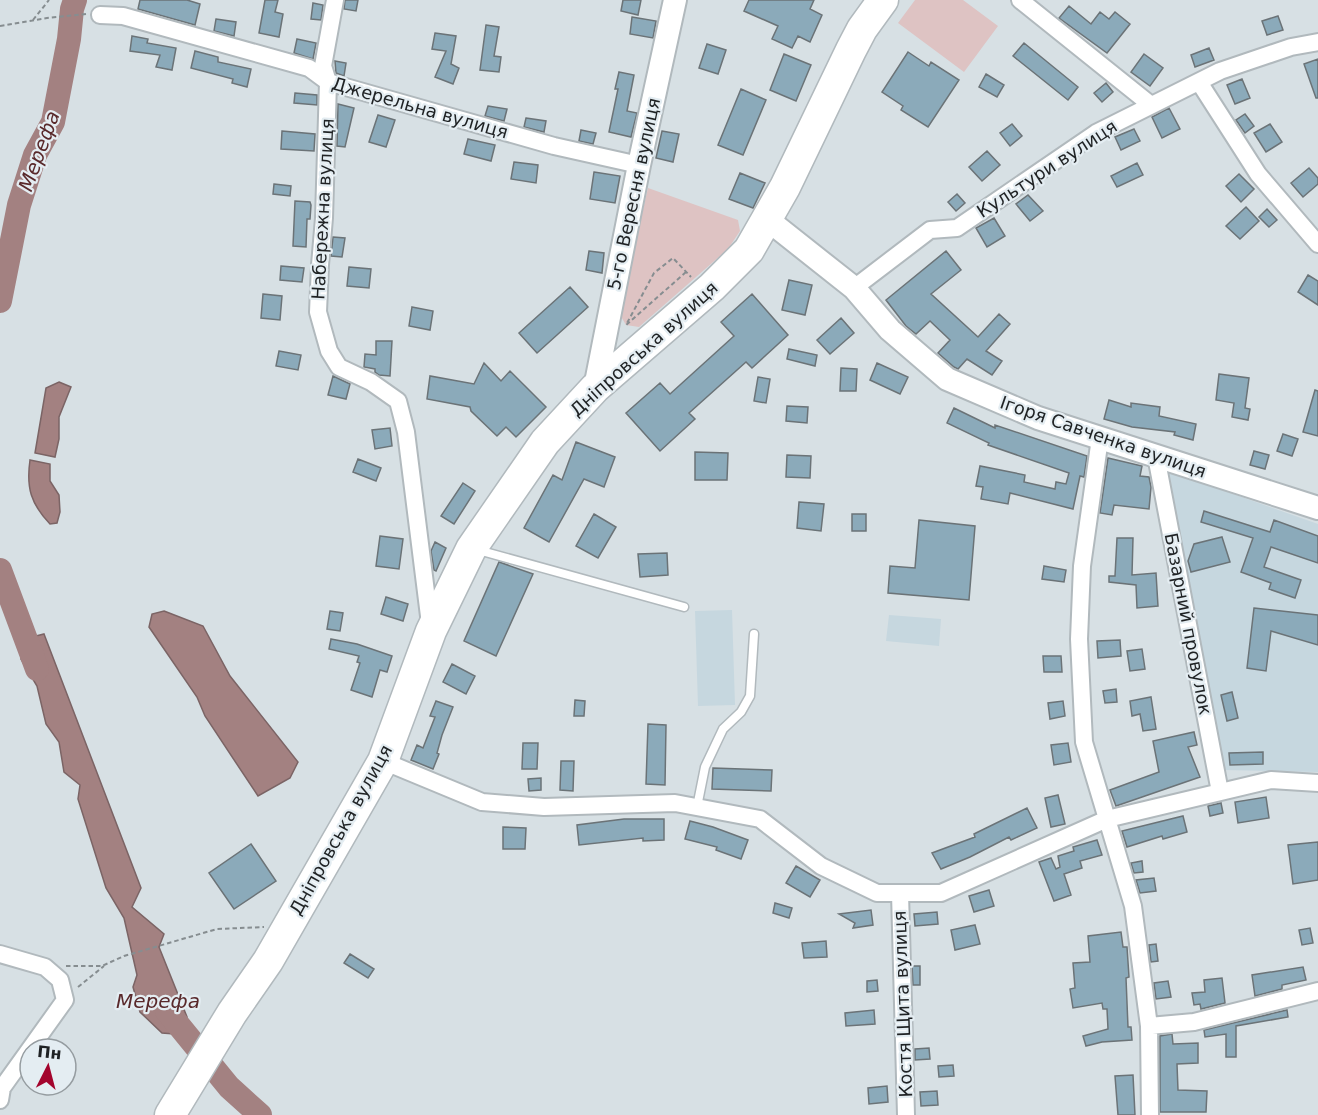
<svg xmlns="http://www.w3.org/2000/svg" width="1318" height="1115" font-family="'DejaVu Sans',sans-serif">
<rect width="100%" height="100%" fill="#d7e0e4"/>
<path fill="#c6d7df" d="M1165 470 1318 524V772L1223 770Z
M732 610 735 705 698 706 695 611Z
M889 615 941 619 939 646 886 641Z"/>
<path fill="#dec3c3" d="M915 0H963L998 26 964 72 898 23Z
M648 188 738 220 740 231 728 249 639 327 626 325 619 313Z"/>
<path fill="#a38181" stroke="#7b6465" stroke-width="1.5" d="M59 382 71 387 59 417V439L55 457 35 453 46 388Z
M30 460 50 464V481L59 495 60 512 57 523 50 524C31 504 26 488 30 460Z
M164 611 203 626 230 676 298 762 290 778 258 796 205 716 197 697 149 627 152 614Z
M44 634 141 888 132 907 164 934 159 947 187 1017V1035L162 1033 140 1012 133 987 137 975 124 918 106 888 78 799 80 785 64 772 59 742 46 724 37 686 21 659 24 639Z"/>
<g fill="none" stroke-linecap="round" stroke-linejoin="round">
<path stroke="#a38181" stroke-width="24" d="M0 301 19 205 35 155 53 122 69 39 72 9 75 0
M0 570 37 669
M167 1011 229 1087 260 1115"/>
</g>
<path fill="#8baaba" stroke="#6b7377" stroke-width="1.5" d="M140 0H187L200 4 195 25 138 9Z
M265 0H278L275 12 283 14 279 37 259 33Z
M345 0H358L356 11 344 9Z
M623 0H641L638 15 621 11Z
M749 0H814L810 9 822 15 810 42 798 36 792 48 772 39 778 26 744 11Z
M313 3 323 5 321 20 311 19Z
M1069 6 1091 24 1100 12 1109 19 1115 12 1130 24 1107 53 1059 18Z
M1278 16 1283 30 1267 35 1262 21Z
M632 17 656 21 653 38 630 34Z
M216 19 236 22 234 36 214 31Z
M486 25 499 27 494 56 501 57 499 72 480 70Z
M435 33 456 36 451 64 459 68 453 84 435 77 446 51 432 49Z
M132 36 148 39 147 43 176 48 172 70 156 67 160 55 130 51Z
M297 39 316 43 313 59 294 53Z
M1024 43 1078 87 1068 100 1013 56Z
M707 44 726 50 718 74 699 68Z
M1209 48 1214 60 1195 67 1191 55Z
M195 51 218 57V62L251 69 247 87 232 83 233 79 191 68Z
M908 52 929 66 931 62 959 80 928 127 901 110 903 106 882 92Z
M784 54 811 65 796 101 770 90Z
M1144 54 1163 68 1150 86 1131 72Z
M1318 59V98H1316L1304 64Z
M335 61 346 63 344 76 336 73Z
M619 72 634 75 627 111 637 113 631 137 609 132 618 89H615Z
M986 74 1004 85 997 97 979 87Z
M1242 79 1250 98 1235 104 1227 85Z
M1106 83 1113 92 1102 102 1094 93Z
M741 89 766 100 743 155 718 145Z
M295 93 317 95V105L294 103Z
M338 104 354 108 345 147 337 146Z
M488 106 507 109 504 121 485 116Z
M1169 108 1180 129 1162 138 1152 117Z
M1245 114 1254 126 1245 133 1236 120Z
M378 115 395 120 386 147 369 142Z
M526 118 546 121 544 132 524 127Z
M1012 124 1022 136 1010 146 1000 133Z
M1270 124 1282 142 1266 152 1254 133Z
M1134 129 1140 141 1121 150 1115 137Z
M581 130 596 133 593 144 579 141Z
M282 131 315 134 314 151 281 149Z
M662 131 679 134 673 162 656 158Z
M468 139 495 145 491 161 464 154Z
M987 151 1000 165 982 181 969 167Z
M514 162 538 165 536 183 511 179Z
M1137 163 1143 175 1117 187 1111 176Z
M1309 168 1318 178V184L1303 197 1291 183Z
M594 172 620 176 615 203 590 199Z
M740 173 765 183 753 208 729 199Z
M1239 174 1254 189 1241 202 1226 186Z
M274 184 291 186 290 196 273 194Z
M957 194 965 203 956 211 948 202Z
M1028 195 1043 211 1030 221 1016 204Z
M295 201 310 202 311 205 310 219H307L306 247 293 246Z
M1246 207 1259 221 1240 239 1226 226Z
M1267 209 1277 220 1269 227 1259 217Z
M994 218 1005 236 987 247 976 228Z
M333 237 345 238 342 257 331 256Z
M589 251 604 253 602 273 586 270Z
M946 251 961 270 931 294 978 337 999 314 1010 324 986 351 1002 361 992 375 967 359 958 369 954 367 938 353 950 340 930 321 916 334 906 326 886 300Z
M281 266 304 268 302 282 280 280Z
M349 267 371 269 369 288 347 286Z
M1308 275 1318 281V305L1298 292Z
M789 280 812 285 805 315 782 310Z
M570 287 588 307 537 353 519 333Z
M263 294 282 296 280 320 261 318Z
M752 294 788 335 752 368 746 362 689 413 695 419 660 451 626 413 660 383 670 394 734 336 721 322Z
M412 307 433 311 430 330 409 326Z
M841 318 854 333 830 354 817 340Z
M376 341H392L390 376 379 375 375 372V369L364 367 365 354 376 355Z
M789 349 817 355 815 366 787 359Z
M279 351 301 355 298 370 276 366Z
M484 363 501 381 510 371 546 407 516 437 506 427 497 436 471 411 470 407 427 399 430 376 474 384Z
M877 363 908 377 900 394 870 380Z
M841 368 857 369 856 391H840Z
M1219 374 1249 378 1245 408 1250 409 1248 420 1232 417 1234 403 1216 400Z
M333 376 350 384 346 399 328 395Z
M758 377 770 379 766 403 754 401Z
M1315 390 1318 391V436L1303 432Z
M1109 400 1131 407V403L1160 407 1159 416 1196 424 1193 440 1174 435 1175 432 1132 427 1104 419Z
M787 406 808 407 807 423 786 421Z
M954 408 995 428V425L1087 456 1084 477 1080 476 1073 509 1010 493 1008 504 981 499 983 487 976 486 980 466 1025 475 1024 482 1055 489 1056 482 1066 484 1069 473 988 445 989 443 947 423Z
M390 428 392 446 375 449 372 430Z
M1283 434 1298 439 1292 456 1277 451Z
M576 442 615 457 604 487 584 479 549 542 524 528 553 475 562 480Z
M1254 451 1269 455 1265 469 1250 465Z
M695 452 728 453 727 480H695Z
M787 455 811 456 810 478 786 477Z
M1108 458 1142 466 1140 476 1149 477 1151 487 1149 509 1114 505 1112 515 1100 513Z
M358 459 381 468 376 481 353 472Z
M463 483 475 491 454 524 441 516Z
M799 502 824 504 821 531 797 528Z
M1204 511 1270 532 1274 520 1318 536V563L1271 547 1264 567 1301 580 1295 598 1269 589 1271 583 1241 572 1253 538 1201 522Z
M594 514 616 527 598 558 576 546Z
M852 514H866V531H852Z
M919 520 975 526 969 600 888 593 890 566 915 568Z
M380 536 403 539 399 569 376 566Z
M1222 537 1230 562 1191 572 1188 561 1194 544Z
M1117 538H1133L1132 575 1156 573 1158 606 1137 608 1136 585 1109 582V576H1115Z
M435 542 446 548 436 571 434 570 431 551Z
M667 553 668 575 640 577 638 554Z
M499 562 533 574 496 656 464 641Z
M1044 566 1066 570 1064 582 1042 579Z
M386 597 408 604 403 621 381 614Z
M1254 608 1318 615V645L1271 631 1266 671 1247 668Z
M330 611 343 613 340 631 327 629Z
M331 639 357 644 392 656 387 672 380 670 372 697 351 690 360 663 357 662 359 656 329 649Z
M1120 640 1121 656 1098 658 1097 641Z
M1142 649 1145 669 1130 671 1127 651Z
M1043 656H1061L1062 672H1044Z
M452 664 475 676 466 694 443 682Z
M1116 689 1117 702 1105 703 1103 691Z
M1232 692 1238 718 1227 721 1221 695Z
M1151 697 1156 729 1143 731 1140 714 1132 716 1130 701Z
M575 700 585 701 584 716H574Z
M436 701 453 707 442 735 437 753 439 754 433 769 411 760 417 745 423 748 435 717 430 716Z
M1063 701 1065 716 1050 719 1048 703Z
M648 724 666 725 665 785 646 784Z
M1194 732 1197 745 1188 747 1200 777 1116 806 1110 790 1159 772 1153 741Z
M523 743H538L537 769H522Z
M1068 743 1071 762 1054 765 1051 745Z
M1263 752V764L1230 765 1229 753Z
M561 761H574L573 791 560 790Z
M713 768 772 770 771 791 712 789Z
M541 778V790L529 791 528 779Z
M1058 795 1065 824 1051 827 1045 798Z
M1266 797 1269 818 1238 823 1235 802Z
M1221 803 1223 813 1210 816 1208 806Z
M1027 808 1037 828 1011 840 1009 837 970 857 941 869 932 853 975 837 974 834Z
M1183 816 1187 832 1163 839 1162 836 1127 847 1122 831Z
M624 819H664V840L643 841V838L579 845 577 825Z
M690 821 713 827 748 840 741 859 716 850 717 847 685 839Z
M503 827 526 828 525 849H503Z
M1097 840 1102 855 1080 861 1082 868 1064 874 1071 895 1054 901 1039 862 1051 858 1056 869 1060 867 1058 856 1074 851 1073 847Z
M1318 842V880L1293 884 1288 845Z
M251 844 276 881 234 909 209 873Z
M1142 861 1143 872 1134 873 1131 863Z
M796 866 820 880 810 897 786 883Z
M1154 878 1156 891 1140 893 1136 880Z
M989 890 994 906 974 912 969 896Z
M775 903 792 908 789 918 773 913Z
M871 910 873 925 853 928 855 923 839 914Z
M937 912 938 924 915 926 914 914Z
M975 925 980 944 955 950 951 930Z
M1310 928 1313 943 1302 945 1299 930Z
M1121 932 1123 947H1127L1129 977 1126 978 1128 1027H1131L1132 1040 1102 1042 1086 1046 1083 1036 1108 1029 1107 1009H1103L1102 1003 1073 1008 1070 989 1075 988 1073 963 1090 962 1088 936Z
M826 941 827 957 804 958 802 943Z
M1156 944 1158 961 1151 962 1149 945Z
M350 954 374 969 368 978 344 963Z
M912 966H920V985H913Z
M1303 967 1306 980 1282 985V989L1255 996 1252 975Z
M1222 978 1225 1003 1201 1009 1200 1004 1194 1005 1192 993 1205 992 1204 980Z
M877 980 878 991 867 992V981Z
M1168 981 1171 997 1156 999 1154 983Z
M874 1010 875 1024 846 1026 845 1013Z
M1287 1010 1288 1017 1236 1026V1057H1226V1034L1205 1037 1204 1030Z
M1172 1034 1173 1044 1198 1043V1063L1177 1064 1178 1090 1207 1091 1206 1112H1160V1036Z
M929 1048 930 1059 915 1060V1049Z
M953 1065 954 1076 939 1077 938 1066Z
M1133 1075 1135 1115H1118L1115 1076Z
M887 1086 888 1102 869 1104 868 1088Z
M937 1091 938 1105 921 1106 920 1092Z"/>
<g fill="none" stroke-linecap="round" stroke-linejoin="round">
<g stroke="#b1b9bd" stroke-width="11">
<path id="lane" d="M478 550 684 607
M697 807 705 767 723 729 741 712 750 696 754 634"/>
</g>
<g stroke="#b1b9bd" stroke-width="20">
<path id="street" d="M335 0 323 66 328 82 324 218 320 265 318 312 329 351 339 367 371 382 398 401 406 432 430 624
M1020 0 1151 105
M100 15 123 16 309 68 328 82 554 146 639 165
M1199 82 1258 174 1318 244
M854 288 930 230 957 228 1096 133 1220 71 1291 47 1318 42
M1100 438 1082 566 1079 639 1084 742 1133 906 1149 1026 1150 1115
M1156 456 1220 792
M383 761 482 802 544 807 675 803 760 819 821 866 877 893H941L1107 819 1271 780 1318 783
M900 893 906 1115
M0 954 45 967 60 980 65 1000 2 1088 0 1100
M1149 1026 1194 1022 1318 991"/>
</g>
<g stroke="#b1b9bd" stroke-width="26">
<path id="secondary" d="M768 220 854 288 890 330 947 379 1038 418 1318 508
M595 388 639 165 675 0"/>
</g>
<g stroke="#b1b9bd" stroke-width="33">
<path id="highway" d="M170 1115 232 1013 268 961 383 761 431 631 471 549 545 442 595 388 712 287 749 250 785 187 851 50 862 29 883 0"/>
</g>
<path stroke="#868d90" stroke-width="2" stroke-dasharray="4.5 3" stroke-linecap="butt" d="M33 20 49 0
M0 26 47 18 86 14
M686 272 626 325 654 273 673 258 691 277
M66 966H102L124 956 217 929 264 927
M78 987 104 966"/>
<use href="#lane" stroke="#fff" stroke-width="8"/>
<use href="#street" stroke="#fff" stroke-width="16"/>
<use href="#secondary" stroke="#fff" stroke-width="22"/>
<use href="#highway" stroke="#fff" stroke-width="30"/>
</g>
<g text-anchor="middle" stroke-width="4.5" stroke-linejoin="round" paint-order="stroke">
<g font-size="18" fill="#1f2224" stroke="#e4edf2">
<text transform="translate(420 108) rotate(16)" y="6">Джерельна вулиця</text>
<text transform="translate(1047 169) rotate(-33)" y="6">Культури вулиця</text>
<text transform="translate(634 194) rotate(-78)" y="6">5-го Вересня вулиця</text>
<text transform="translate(323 209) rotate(-87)" y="6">Набережна вулиця</text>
<text transform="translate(644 349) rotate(-42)" y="6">Дніпровська вулиця</text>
<text transform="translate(1103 437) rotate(19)" y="6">Ігоря Савченка вулиця</text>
<text transform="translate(1188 624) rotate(79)" y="6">Базарний провулок</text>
<text transform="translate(341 830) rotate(-61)" y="6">Дніпровська вулиця</text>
<text transform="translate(903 1004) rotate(-92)" y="6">Костя Щита вулиця</text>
</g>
<g font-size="20" font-style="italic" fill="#59292b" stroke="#e4edf2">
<text transform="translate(39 151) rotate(-70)" y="7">Мерефа</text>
<text x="158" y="1008">Мерефа</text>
</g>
</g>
<g transform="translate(48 1067) rotate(6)"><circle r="28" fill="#e4edf2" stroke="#959ca0" stroke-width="1.5"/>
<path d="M0-4.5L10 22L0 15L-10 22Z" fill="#a3042d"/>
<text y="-9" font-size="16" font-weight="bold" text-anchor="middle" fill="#1f2224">Пн</text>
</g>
</svg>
